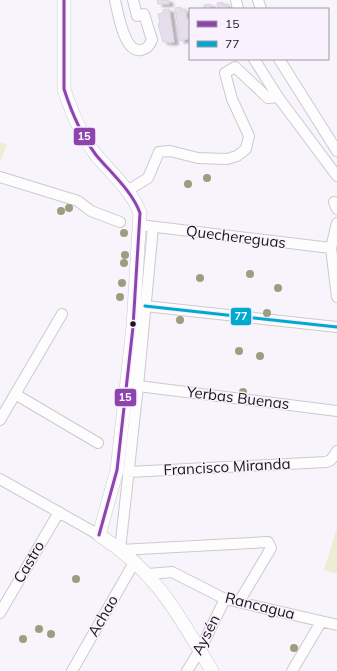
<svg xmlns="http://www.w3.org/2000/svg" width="337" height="671" font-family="Mulish,sans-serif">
<defs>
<filter id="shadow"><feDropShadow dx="4.5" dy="2.5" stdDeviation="1" flood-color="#0004"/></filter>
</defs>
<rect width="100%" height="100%" fill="#f8f4fb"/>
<path fill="#ebeed3" d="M0 142 7 145 0 161Z
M337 528V574L324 570Z"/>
<path fill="#e7deed" stroke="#d7d4d9" filter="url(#shadow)" d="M157 0H168L169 4H158Z
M223 2V5H227L228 9H218L217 3Z
M210 4 211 9H200L204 8V5Z
M181 7V10H185L187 19H189L190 38 180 41 175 8Z
M169 9 174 42 169 43 168 42H163L158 24 160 23 158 14 163 13V10Z"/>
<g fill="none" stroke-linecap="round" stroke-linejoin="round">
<g stroke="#cdc9cf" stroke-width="12">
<path id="minor" d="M115 0C118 13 124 53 141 50 147 49 150 45 152 40L144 14 137 16 133 0
M236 0 238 9
M258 0 261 9
M254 59 278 97 337 176
M279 59 337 151
M0 177 78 201 91 211 120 222
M127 191 148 178 159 152 170 151 198 158 227 159 237 156 246 149 249 136 232 99 225 73 235 67 268 98 278 97
M334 202 337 209
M337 223 331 248 337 297
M140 225 331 248
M153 227 138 386 120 550 268 542 271 548 239 602
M145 306 337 327
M138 386 337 411
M15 394 98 443
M0 420 62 314
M128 472 326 462 331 460 337 451
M0 479 99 535
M148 574 172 572 225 599 337 625
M0 613 59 512
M72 671 135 561
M187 671 200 650 225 599
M292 671 321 622"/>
</g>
<g stroke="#cdc9cf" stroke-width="14">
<path id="major" d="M64 0V89C71 111 82 136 96 155 111 173 132 191 140 213L133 327 117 470 99 535C157 572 178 614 212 671"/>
</g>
<use href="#minor" stroke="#fefdfe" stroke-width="10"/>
<use href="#major" stroke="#fefdfe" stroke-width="13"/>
<g stroke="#f9f1fe" stroke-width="6">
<path id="bus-1" d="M64 0V89C71 111 82 136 96 155 111 173 132 191 140 213L133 327 117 470 99 535"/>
</g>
<g stroke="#f9f1fe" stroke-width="6">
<path id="bus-2" d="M145 306 337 327"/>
</g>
<use href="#bus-1" stroke="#8e44ad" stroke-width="3"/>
<use href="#bus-2" stroke="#00a9ce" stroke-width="3"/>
</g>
<g fill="#9c9e7f">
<circle cx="207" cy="178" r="4"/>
<circle cx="188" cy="184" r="4"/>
<circle cx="69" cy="208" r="4"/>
<circle cx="61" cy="211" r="4"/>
<circle cx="124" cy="233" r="4"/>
<circle cx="125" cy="255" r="4"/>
<circle cx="124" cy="263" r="4"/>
<circle cx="250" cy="274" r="4"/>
<circle cx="200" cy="278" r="4"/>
<circle cx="122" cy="283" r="4"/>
<circle cx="278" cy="288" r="4"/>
<circle cx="120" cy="297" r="4"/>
<circle cx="267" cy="313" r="4"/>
<circle cx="180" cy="320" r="4"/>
<circle cx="239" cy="351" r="4"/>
<circle cx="260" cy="356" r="4"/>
<circle cx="243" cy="392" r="4"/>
<circle cx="76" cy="579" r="4"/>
<circle cx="39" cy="629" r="4"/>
<circle cx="51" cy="634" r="4"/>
<circle cx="23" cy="639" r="4"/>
<circle cx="294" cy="648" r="4"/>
</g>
<circle fill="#19161b" stroke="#f9f1fe" stroke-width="1.5" cx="133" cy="324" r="3.5"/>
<g text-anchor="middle" stroke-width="3" stroke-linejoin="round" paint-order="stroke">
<g font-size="15" fill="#19161b" stroke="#f9f1fe">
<text transform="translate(236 237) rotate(7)" y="5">Quechereguas</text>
<text transform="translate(238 398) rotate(7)" y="5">Yerbas Buenas</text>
<text transform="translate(227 467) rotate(-3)" y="5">Francisco Miranda</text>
<text transform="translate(29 562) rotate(-60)" y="5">Castro</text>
<text transform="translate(260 606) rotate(14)" y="5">Rancagua</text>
<text transform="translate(103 616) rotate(-60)" y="5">Achao</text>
<text transform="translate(206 635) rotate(-63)" y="5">Aysén</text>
</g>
</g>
<g stroke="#f9f1fe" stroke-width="1.5">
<rect x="73" y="127" width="23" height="19" rx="4" fill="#8e44ad"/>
<rect x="230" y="307" width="22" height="19" rx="4" fill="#00a9ce"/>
<rect x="114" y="388" width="23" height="19" rx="4" fill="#8e44ad"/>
</g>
<g font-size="11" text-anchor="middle" font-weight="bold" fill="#fff">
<text x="84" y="140">15</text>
<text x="241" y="320">77</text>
<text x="125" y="401">15</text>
</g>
<rect x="189" y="8" width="140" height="52" fill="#f9f1fe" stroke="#9f99a3"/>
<rect x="197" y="21" width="20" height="6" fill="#8e44ad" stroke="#9f99a3"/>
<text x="225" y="28" font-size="12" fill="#19161b">15</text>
<rect x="197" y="41" width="20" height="6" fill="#00a9ce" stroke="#9f99a3"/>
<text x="225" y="48" font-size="12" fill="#19161b">77</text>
</svg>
